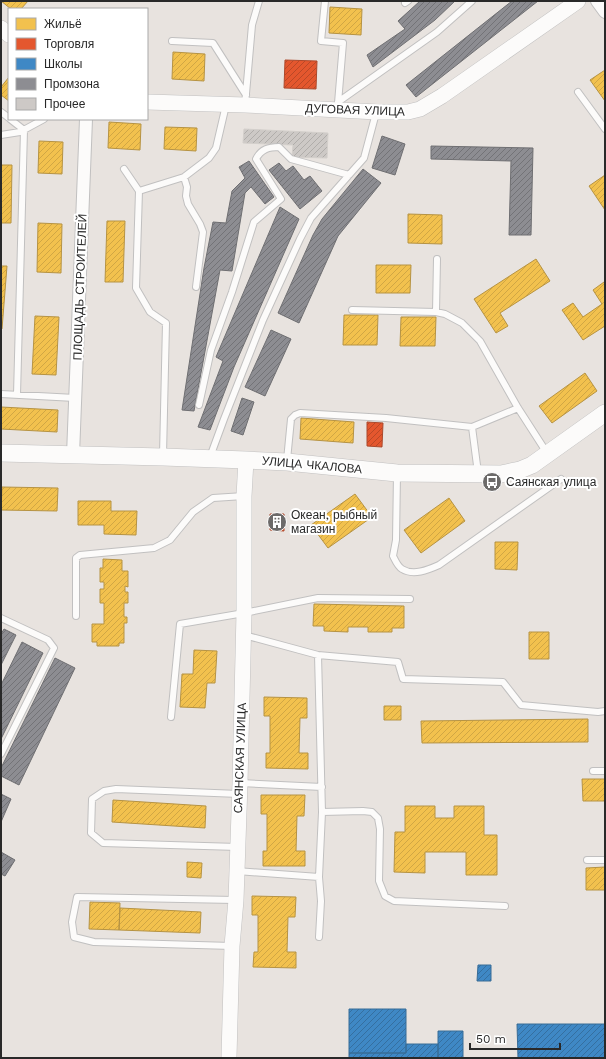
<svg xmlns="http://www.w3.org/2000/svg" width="606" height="1059" font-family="'Work Sans',sans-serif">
<defs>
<pattern id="homes-hatch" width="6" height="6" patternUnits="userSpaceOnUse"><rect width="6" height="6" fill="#f2c14e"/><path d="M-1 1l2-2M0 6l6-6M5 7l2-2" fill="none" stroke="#d0a644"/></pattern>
<pattern id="shops-hatch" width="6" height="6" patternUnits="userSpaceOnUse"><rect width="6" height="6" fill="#e4572e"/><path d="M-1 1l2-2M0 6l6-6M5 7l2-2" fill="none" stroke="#b94827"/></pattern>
<pattern id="schools-hatch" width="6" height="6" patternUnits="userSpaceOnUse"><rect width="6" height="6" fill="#3f88c5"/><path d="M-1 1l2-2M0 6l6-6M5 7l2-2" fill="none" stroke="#356fa0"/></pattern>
<pattern id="industry-hatch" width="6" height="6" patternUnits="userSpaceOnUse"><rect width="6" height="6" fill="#8d8d92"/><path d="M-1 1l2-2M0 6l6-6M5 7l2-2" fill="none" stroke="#737377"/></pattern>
<pattern id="building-hatch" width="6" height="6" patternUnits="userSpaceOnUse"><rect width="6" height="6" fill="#cdc9c6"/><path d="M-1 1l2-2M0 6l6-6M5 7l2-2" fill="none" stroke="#b0adaa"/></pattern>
</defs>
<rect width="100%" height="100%" fill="#e8e3df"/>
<path fill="url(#homes-hatch)" stroke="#b69343" d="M1 1H28L21 9H11Z
M330 7 362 9 361 35 329 33Z
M173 52 205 54 204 81 172 79Z
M605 70V101L590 80Z
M9 77V101L1 95V87Z
M109 122 141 124 140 150 108 148Z
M165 127 197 128 196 151 164 149Z
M39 141 63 142 62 174 38 173Z
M1 165H12L11 223H1Z
M605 175V210L589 186Z
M408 214 442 215V244L408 243Z
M107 221H125L123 282H105Z
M38 223 62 224 61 273 37 272Z
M536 259 550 281 500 313 508 326 496 333 474 299Z
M376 265H411L410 293H376Z
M1 266H7L2 329H1Z
M604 282 605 284V326L583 340 562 310 573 303 583 317 602 304 593 290Z
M344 315H378L377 345H343Z
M35 316 59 317 56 375 32 374Z
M401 317H436L435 346H400Z
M585 373 597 391 552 423 539 406Z
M1 407 58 410 57 432 1 429Z
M301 418 354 422 353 443 300 439Z
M2 487 58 488 57 511 1 510Z
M355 494 372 517 328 548 311 525Z
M449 498 465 521 421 553 404 530Z
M78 501H111V511H137L136 535 104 534V525H78Z
M495 542H518L517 570 495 569Z
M103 559 122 560V571H128V587L125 586V592H128V603H124V617H127V623H124V643H119V646H97V642H92V624H104V603H100V589H104V582H100V568H103Z
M314 604 404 606V628H392V632H368V627H348V632L324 631V626H313Z
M529 632H549V659H529Z
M194 650 217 651 215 683H207L205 708 180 707 182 674H193Z
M264 697 307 698V718H300L299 753H308V769L266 768V753H270V716H264Z
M384 706H401V720H384Z
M588 719V742L422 743 421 721Z
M582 779H605V801H583Z
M261 795H305L304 816H297L296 851H305V866H263V851H267V814H261Z
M113 800 206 806 205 828 112 822Z
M405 806H435V818H454V806H484V835H497V875H466V852H425V873L394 872 395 832H405Z
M187 862 202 863 201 878 187 877Z
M605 867V890H586V868Z
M252 896 296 897 295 917H288L287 952H296V968L253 967 254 952H258V915H252Z
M90 902 120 903 119 930 89 929Z
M120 908 201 912 200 933 119 930Z"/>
<path fill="url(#shops-hatch)" stroke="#ac492c" d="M285 60 317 61 316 89 284 88Z
M367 422 383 423 382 447 367 446Z
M270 514H284V531L270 530Z"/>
<path fill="url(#schools-hatch)" stroke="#386c96" d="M478 965H491V981H477Z
M349 1009H406V1053H349Z
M517 1024H605V1058H518Z
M438 1031H463V1058H438Z
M406 1044H438V1058H349V1053H406Z"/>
<path fill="url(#industry-hatch)" stroke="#6f6f72" d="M420 1H455L435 20 373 67 367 55 405 29 398 21Z
M512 1H538L416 97 406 85Z
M382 136 405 144 395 175 372 168Z
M431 146 533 148 531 235H509L511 161 431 159Z
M249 161 274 197 265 204 251 187 245 193 232 271 220 270 194 411 182 410 204 268 213 222 226 223 232 191 245 178 239 167Z
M279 163 286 171 293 166 304 180 310 176 322 191 300 209 269 170Z
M363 169 381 183 338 236 299 323 278 313 313 235 322 219Z
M280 207 299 219 234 367 210 430 198 427 223 361 216 357Z
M271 330 291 339 265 396 245 387Z
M242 398 254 402 243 435 231 431Z
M4 629 16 635 1 665V634Z
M22 642 43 653 1 739V685Z
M55 658 75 668 19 785 1 776V768Z
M1 794 11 799 1 822Z
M1 852 15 860 5 876 1 874Z"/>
<path fill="url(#building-hatch)" stroke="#d3cfcb" d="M244 129 328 133 327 158 292 157 293 145 243 143Z"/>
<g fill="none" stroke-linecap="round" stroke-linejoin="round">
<g stroke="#c1c0c0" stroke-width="8">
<path id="service" d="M325 1 321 41 343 43 338 103
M405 3 408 1
M172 41 213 43 246 95
M578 92 605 129
M338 102 437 32 472 1
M245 105 252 25 259 1
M1 112 9 118
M10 119 24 130 17 395
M1 135 20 132 44 119
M124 169 139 191 136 288 150 312 166 323 163 455
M184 177 187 187 186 196 188 204 200 224 203 232 196 287
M139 191 184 177 209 158 216 148 226 105
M352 310 436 312 445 314 462 323 480 341 518 408 547 453
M436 312 437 259
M1 394 75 398
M199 405 211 350 232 292 254 222 281 199 256 159C261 149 269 147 279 147L291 159 349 175
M210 457 224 419 263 320 300 239 311 218 364 158 376 113
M287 460 291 419 295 415 300 413 386 418 472 427
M478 473 472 427 518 408
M397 474 396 540 393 556C395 560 398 567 402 569 413 576 428 570 439 565L561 479
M76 616V558L80 555 154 548 170 540 193 512 213 498 244 496
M1 618 48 640 54 648 1 754
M244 635 318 655 398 662 403 679 503 682 521 705 598 712 605 711
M318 655 322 812 363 811 372 812 378 818 380 829 379 881 385 896 394 901 505 906
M171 717 180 624 244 613 318 598 410 599
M593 771H605
M240 783 322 787
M238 847 103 843 91 833 92 799 104 791 116 789 239 794
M587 860H605
M237 871 319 877 322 812
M319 937 321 901 319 877
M232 946 94 942 74 937 72 922 77 897 235 900"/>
</g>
<g stroke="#c1c0c0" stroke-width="14">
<path id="minor" d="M597 1 605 12
M73 455 86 119"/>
</g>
<g stroke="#c1c0c0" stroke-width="16">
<path id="tertiary" d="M1 28 9 35
M147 102 245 105 377 112H408L420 109 442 96 578 1
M229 1057 232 946 236 900 240 783 244 613V496L246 460"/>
</g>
<g stroke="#c1c0c0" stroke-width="18">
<path id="secondary" d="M1 453 163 457 246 460 287 462 397 473 501 474 520 470 532 465 605 413"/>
</g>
<use href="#service" stroke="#fcfbfa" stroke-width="6"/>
<use href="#minor" stroke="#fcfbfa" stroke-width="12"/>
<use href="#tertiary" stroke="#fcfbfa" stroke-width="15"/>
<use href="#secondary" stroke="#fcfbfa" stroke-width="17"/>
</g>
<defs>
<g id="bus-disc" transform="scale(1)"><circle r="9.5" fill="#6c6a69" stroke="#fff"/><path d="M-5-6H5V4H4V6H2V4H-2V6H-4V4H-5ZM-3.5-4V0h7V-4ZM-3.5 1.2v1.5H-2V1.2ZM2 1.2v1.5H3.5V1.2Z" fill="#fff"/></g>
<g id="building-disc" transform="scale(1)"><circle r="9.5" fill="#6c6a69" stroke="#fff"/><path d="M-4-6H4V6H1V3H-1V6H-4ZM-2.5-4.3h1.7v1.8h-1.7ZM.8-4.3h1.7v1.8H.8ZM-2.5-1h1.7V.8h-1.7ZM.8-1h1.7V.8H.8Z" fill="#fff"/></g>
</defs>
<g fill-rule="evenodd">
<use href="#bus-disc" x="492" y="482"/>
<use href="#building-disc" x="277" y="522"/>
</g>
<g text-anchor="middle" stroke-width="4" stroke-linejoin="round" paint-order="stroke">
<g font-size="12" fill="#292929" stroke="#fff">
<text transform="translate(355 110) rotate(2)" y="4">ДУГОВАЯ УЛИЦА</text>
<text transform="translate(80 287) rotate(-88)" y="4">ПЛОЩАДЬ СТРОИТЕЛЕЙ</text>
<text transform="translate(312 465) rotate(5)" y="4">УЛИЦА ЧКАЛОВА</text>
<text transform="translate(240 758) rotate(-88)" y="4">САЯНСКАЯ УЛИЦА</text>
</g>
<g font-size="12" fill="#292929" stroke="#fff" text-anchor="start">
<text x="506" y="486">Саянская улица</text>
<text x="291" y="519">Океан, рыбный<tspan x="291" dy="14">магазин</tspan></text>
</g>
</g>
<rect width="606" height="1059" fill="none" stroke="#292929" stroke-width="4"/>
<rect x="8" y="8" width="140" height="112" fill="#ffffff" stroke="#a9a9a9"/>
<rect x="16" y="18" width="20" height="12" fill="#f2c14e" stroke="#a9a9a9"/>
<text x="44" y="28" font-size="12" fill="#292929">Жильё</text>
<rect x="16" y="38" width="20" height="12" fill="#e4572e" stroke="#a9a9a9"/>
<text x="44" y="48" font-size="12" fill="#292929">Торговля</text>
<rect x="16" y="58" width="20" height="12" fill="#3f88c5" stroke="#a9a9a9"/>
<text x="44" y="68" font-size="12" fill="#292929">Школы</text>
<rect x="16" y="78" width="20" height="12" fill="#8d8d92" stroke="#a9a9a9"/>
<text x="44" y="88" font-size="12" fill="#292929">Промзона</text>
<rect x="16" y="98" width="20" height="12" fill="#cdc9c6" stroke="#a9a9a9"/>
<text x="44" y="108" font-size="12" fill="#292929">Прочее</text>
<path d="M470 1043v6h90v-6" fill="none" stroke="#292929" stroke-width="2"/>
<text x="476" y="1043" font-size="12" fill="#292929" stroke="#ffffff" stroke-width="3" paint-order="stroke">50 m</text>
</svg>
